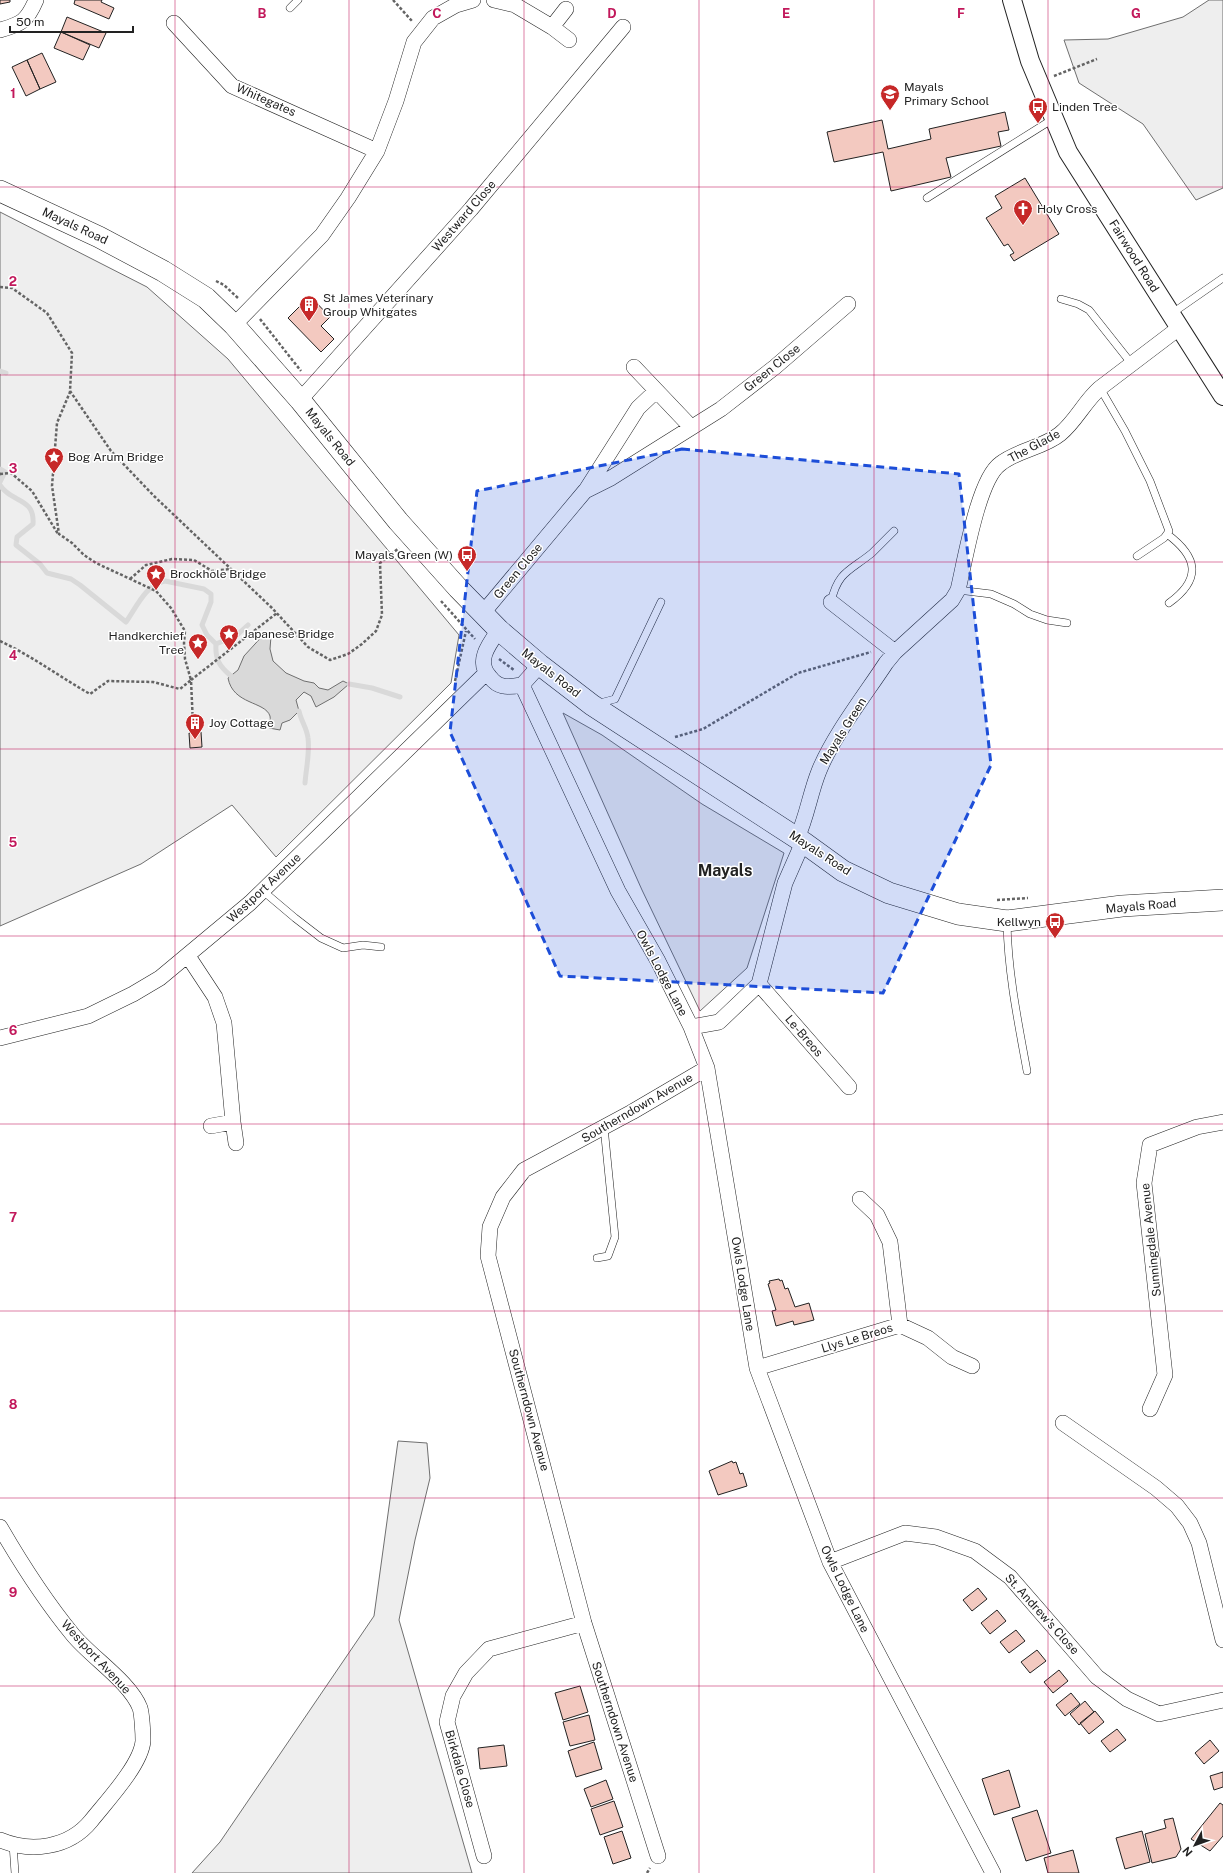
<svg xmlns="http://www.w3.org/2000/svg" width="1223" height="1873" font-family="'Public Sans',sans-serif">
<rect width="100%" height="100%" fill="#fff"/>
<path fill="#eee" stroke="#6f6f6f" d="M1209 0H1223V188L1196 200 1143 124 1079 83 1064 40 1108 39 1183 17Z
M0 212 147 287 228 359 459 635 451 683 276 857 232 805 141 864 0 926Z
M563 713 602 735 702 804 784 853 747 968 700 1011 642 890Z
M398 1441 427 1443 430 1478 415 1540 399 1620 472 1873H192L220 1842 374 1616Z"/>
<path fill="#d9d9d9" stroke="#6f6f6f" d="M266 632 271 636 270 649 273 661 286 673 304 681 314 683 319 688 328 690 343 681 349 684 334 697 316 707 311 696 304 692 296 700 299 711 290 720 282 723 280 730 269 728C269 724 271 719 270 716 265 701 233 705 228 678L238 670 244 656Z"/>
<g fill="none" stroke-linecap="round" stroke-linejoin="round">
<path stroke="#d9d9d9" stroke-width="5" d="M0 371 6 373
M0 469 5 472 0 482
M0 485C11 503 35 497 33 524L17 537 16 545 40 564 47 573 71 579 80 585 126 622C136 608 146 584 165 581L204 589 211 594V602L202 625 207 635 216 644
M231 676C219 666 215 659 216 644L237 635 248 625
M349 684 372 688 400 697
M299 711C301 721 307 728 308 738 310 752 306 769 305 783"/>
</g>
<path fill="#f3c9c0" stroke="#222" d="M0 0H10V2L0 4Z
M75 0H102L101 2 114 8 109 19 74 4Z
M67 17 106 33 99 48 61 32Z
M61 32 90 45 83 60 54 48Z
M42 53 56 82 40 89 27 60Z
M27 60 40 89 26 96 12 67Z
M1005 112 1009 130 998 132 1001 146 946 158 951 177 891 191 883 152 834 162 827 132 882 120 888 149 931 139 929 129Z
M1025 178 1059 234 1014 261 1010 255 1014 253 1008 244 1004 246 986 218 1002 208 995 196Z
M310 296 330 317 321 326 334 339 321 352 288 318Z
M201 732 202 747 190 748 189 733Z
M779 1279 780 1281 782 1280 785 1289 788 1288 795 1307 809 1303 814 1320 794 1325 793 1321 776 1326 772 1311 776 1310 768 1284 770 1283 769 1281Z
M732 1461 733 1463 736 1462 740 1474 743 1473 747 1486 718 1495 709 1471Z
M978 1588 987 1599 972 1611 963 1600Z
M997 1610 1006 1621 990 1634 981 1623Z
M1016 1630 1025 1641 1009 1653 1000 1642Z
M1037 1650 1046 1661 1030 1673 1021 1662Z
M1059 1670 1068 1681 1053 1693 1044 1682Z
M580 1686 588 1712 563 1720 555 1693Z
M1071 1693 1080 1704 1065 1716 1056 1705Z
M1085 1701 1094 1712 1079 1725 1070 1714Z
M1095 1711 1104 1722 1089 1734 1080 1723Z
M589 1715 595 1740 570 1746 563 1722Z
M1117 1729 1126 1740 1110 1752 1101 1741Z
M1210 1740 1219 1751 1204 1764 1195 1753Z
M594 1742 602 1769 576 1777 568 1751Z
M504 1745 507 1766 480 1769 478 1748Z
M1009 1770 1020 1807 994 1815 982 1779Z
M1223 1772V1787L1214 1790 1210 1776Z
M606 1780 613 1799 591 1807 584 1789Z
M614 1801 623 1827 600 1835 591 1809Z
M1220 1803 1223 1805V1836L1210 1851 1191 1839Z
M1037 1810 1051 1853 1026 1861 1012 1818Z
M1173 1818 1181 1849 1176 1857 1152 1863 1145 1834 1166 1828 1164 1820Z
M622 1831 631 1858 613 1864 604 1837Z
M1142 1831 1150 1862 1125 1869 1116 1838Z
M1073 1850 1079 1873H1048L1044 1858Z"/>
<g fill="none" stroke-linecap="round" stroke-linejoin="round">
<g stroke="#222" stroke-width="8">
<path id="service" d="M290 8 298 0
M927 198 1053 119
M1061 299 1078 304 1089 310 1131 363
M1171 314 1223 278
M1100 388 1125 431 1150 481 1169 531 1164 538 1137 556
M1167 534C1198 557 1202 579 1169 603
M958 590 991 594 1014 604 1030 614 1047 620 1067 623
M831 602C838 571 850 571 872 553 879 546 887 538 894 531
M596 704 615 699 661 602
M263 891 295 918 321 938 343 948 363 945 381 947
M1007 923C1008 973 1018 1022 1027 1071
M597 1258 608 1256 615 1237 604 1127
M13 1844 15 1873"/>
</g>
<g stroke="#222" stroke-width="16">
<path id="minor" d="M494 0 515 5 552 27 569 40
M174 23 232 86 377 151
M552 27 566 9
M0 30C22 24 27 21 36 0
M234 325 322 235 348 198 377 151 396 101 414 42 433 18 456 5 473 0
M634 367 691 427
M300 400 471 209 623 27
M586 490 638 408 656 391
M831 602 895 652
M482 614 585 491 611 478 721 409 775 367 848 304
M499 630C489 644 475 662 490 677 493 681 497 685 503 686 508 687 516 686 522 685L540 665
M522 685 618 891 658 961 691 1027 707 1068 757 1368 830 1562 993 1873
M797 838C807 817 810 793 819 771 833 736 865 695 886 663L895 652 952 600 958 590C965 561 978 480 1000 464 1017 450 1043 448 1060 434 1076 421 1084 402 1100 388L1179 328
M188 956 215 997 224 1023 233 1122 211 1126
M759 984 849 1087
M691 1027 719 1022 759 984 785 883 803 842
M0 1038 88 1016 133 994 160 978 250 903 486 673
M233 1122 236 1143
M860 1199 877 1215 890 1242 900 1325
M757 1368 900 1325 928 1338 952 1357 972 1366
M1150 1409 1165 1375 1144 1183 1150 1145 1197 1127 1223 1122
M1063 1423 1156 1488 1177 1506 1190 1523 1199 1543 1223 1640
M0 1527C22 1565 45 1601 73 1635 91 1657 130 1682 140 1708 142 1714 143 1734 143 1741 141 1765 106 1802 91 1821 69 1848 31 1853 0 1840
M830 1562 905 1533 936 1537 975 1551 1010 1577 1097 1677 1127 1699 1159 1714 1223 1700
M484 1856 447 1722 453 1696 466 1673 489 1649 584 1623
M658 1856 584 1623 488 1256 490 1227 503 1197 524 1170 632 1112 707 1068"/>
</g>
<g stroke="#222" stroke-width="20">
<path id="tertiary" d="M1012 0 1030 61 1068 152 1223 396"/>
</g>
<g stroke="#222" stroke-width="22">
<path id="secondary" d="M0 191 99 237 163 271 206 298 234 325 300 400 398 521 458 588 499 630 540 665 592 705 803 842 843 871 889 893 958 914 1007 921 1122 906 1223 900"/>
</g>
<path stroke="#646464" stroke-width="2.5" stroke-dasharray="3 2" stroke-linecap="butt" d="M393 0 412 21
M1054 76 1097 59
M216 281 224 285 239 299
M0 287 12 288 47 313 72 353 70 391 111 451 154 496 272 608 308 647 330 660 348 654 362 644 376 631 382 615 380 563 399 548
M260 319 301 371
M0 474 11 473 32 491 58 534
M130 579 146 565 172 559 194 560 212 571 230 569
M441 601 475 639
M0 641C32 656 60 677 90 694L108 681 153 682 180 689 191 680 185 659 184 643 185 631 171 608 156 591 96 563 84 555 72 543 59 534 52 486 57 423 70 392
M499 659 514 670
M455 681 466 631
M193 725 191 680 277 613
M675 737 703 729 798 673 871 652
M997 900 1028 898
M647 1873 650 1868"/>
<use href="#service" stroke="#fff" stroke-width="7"/>
<use href="#minor" stroke="#fff" stroke-width="15"/>
<use href="#tertiary" stroke="#fff" stroke-width="18"/>
<use href="#secondary" stroke="#fff" stroke-width="21"/>
</g>
<path fill="#1d4ed8" fill-opacity="0.2" stroke="#1d4ed8" stroke-width="3" stroke-dasharray="8 5" stroke-linejoin="round" d="M682 449 959 474 991 765 883 993 560 976 450 732 477 491Z"/>
<path fill="none" stroke="#c2185b" stroke-width="1" stroke-opacity="0.55" d="M175 0V1873M349 0V1873M524 0V1873M699 0V1873M874 0V1873M1048 0V1873M0 187H1223M0 375H1223M0 562H1223M0 749H1223M0 936H1223M0 1124H1223M0 1311H1223M0 1498H1223M0 1686H1223"/>
<defs>
<g id="school-pin" transform="scale(1)"><path d="M0 17L-7.5 6A9.5 9.5 0 1 1 7.5 6Z" fill="#c62828" stroke="#fff"/><path d="M0-5L7-2L0 1L-7-2ZM-4 1L0 2.5L4 1V4Q0 6-4 4Z" fill="#fff"/></g>
<g id="bus-pin" transform="scale(1)"><path d="M0 17L-7.5 6A9.5 9.5 0 1 1 7.5 6Z" fill="#c62828" stroke="#fff"/><path d="M-5-6H5V4H4V6H2V4H-2V6H-4V4H-5ZM-3.5-4V0h7V-4ZM-3.5 1.2v1.5H-2V1.2ZM2 1.2v1.5H3.5V1.2Z" fill="#fff"/></g>
<g id="church-pin" transform="scale(1)"><path d="M0 17L-7.5 6A9.5 9.5 0 1 1 7.5 6Z" fill="#c62828" stroke="#fff"/><path d="M-1.2-6h2.4v3.5h3.3v2.4h-3.3V6h-2.4V-.1h-3.3v-2.4h3.3Z" fill="#fff"/></g>
<g id="building-pin" transform="scale(1)"><path d="M0 17L-7.5 6A9.5 9.5 0 1 1 7.5 6Z" fill="#c62828" stroke="#fff"/><path d="M-4-6H4V6H1V3H-1V6H-4ZM-2.5-4.3h1.7v1.8h-1.7ZM.8-4.3h1.7v1.8H.8ZM-2.5-1h1.7V.8h-1.7ZM.8-1h1.7V.8H.8Z" fill="#fff"/></g>
<g id="sight-pin" transform="scale(1)"><path d="M0 17L-7.5 6A9.5 9.5 0 1 1 7.5 6Z" fill="#c62828" stroke="#fff"/><path d="M0-6L1.8-2.2L6-1.7L2.9 1.2L3.7 5.4L0 3.3L-3.7 5.4L-2.9 1.2L-6-1.7L-1.8-2.2Z" fill="#fff"/></g>
</defs>
<g fill-rule="evenodd">
<use href="#school-pin" x="890" y="94"/>
<use href="#bus-pin" x="1038" y="107"/>
<use href="#church-pin" x="1023" y="209"/>
<use href="#building-pin" x="309" y="305"/>
<use href="#sight-pin" x="54" y="457"/>
<use href="#bus-pin" x="467" y="555"/>
<use href="#sight-pin" x="156" y="574"/>
<use href="#sight-pin" x="229" y="634"/>
<use href="#sight-pin" x="198" y="643"/>
<use href="#building-pin" x="195" y="723"/>
<use href="#bus-pin" x="1055" y="922"/>
</g>
<g text-anchor="middle" stroke-width="3" stroke-linejoin="round" paint-order="stroke">
<g font-size="12" fill="#222" stroke="#fff" text-anchor="start">
<text x="904" y="91">Mayals<tspan x="904" dy="14">Primary School</tspan></text>
<text x="1052" y="111">Linden Tree</text>
<text x="1037" y="213">Holy Cross</text>
<text x="323" y="302">St James Veterinary<tspan x="323" dy="14">Group Whitgates</tspan></text>
<text x="68" y="461">Bog Arum Bridge</text>
<text x="453" y="559" text-anchor="end">Mayals Green (W)</text>
<text x="170" y="578">Brockhole Bridge</text>
<text x="243" y="638">Japanese Bridge</text>
<text x="184" y="640" text-anchor="end">Handkerchief<tspan x="184" dy="14">Tree</tspan></text>
<text x="209" y="727">Joy Cottage</text>
<text x="1041" y="926" text-anchor="end">Kellwyn</text>
</g>
<g font-size="12" fill="#222" stroke="#fff">
<text transform="translate(266 100) rotate(24)" y="4">Whitegates</text>
<text transform="translate(464 216) rotate(-49)" y="4">Westward Close</text>
<text transform="translate(75 226) rotate(25)" y="4">Mayals Road</text>
<text transform="translate(1134 256) rotate(58)" y="4">Fairwood Road</text>
<text transform="translate(772 368) rotate(-39)" y="4">Green Close</text>
<text transform="translate(330 437) rotate(51)" y="4">Mayals Road</text>
<text transform="translate(1034 446) rotate(-28)" y="4">The Glade</text>
<text transform="translate(518 571) rotate(-50)" y="4">Green Close</text>
<text transform="translate(551 673) rotate(38)" y="4">Mayals Road</text>
<text transform="translate(843 731) rotate(-58)" y="4">Mayals Green</text>
<text transform="translate(820 853) rotate(33)" y="4">Mayals Road</text>
<text transform="translate(264 888) rotate(-43)" y="4">Westport Avenue</text>
<text transform="translate(1141 906) rotate(-5)" y="4">Mayals Road</text>
<text transform="translate(662 973) rotate(62)" y="4">Owls Lodge Lane</text>
<text transform="translate(804 1036) rotate(49)" y="4">Le-Breos</text>
<text transform="translate(637 1108) rotate(-30)" y="4">Southerndown Avenue</text>
<text transform="translate(1151 1240) rotate(-96)" y="4">Sunningdale Avenue</text>
<text transform="translate(743 1284) rotate(81)" y="4">Owls Lodge Lane</text>
<text transform="translate(857 1338) rotate(-17)" y="4">Llys Le Breos</text>
<text transform="translate(529 1410) rotate(75)" y="4">Southerndown Avenue</text>
<text transform="translate(845 1589) rotate(64)" y="4">Owls Lodge Lane</text>
<text transform="translate(1042 1614) rotate(48)" y="4">St. Andrew's Close</text>
<text transform="translate(96 1657) rotate(47)" y="4">Westport Avenue</text>
<text transform="translate(615 1722) rotate(72)" y="4">Southerndown Avenue</text>
<text transform="translate(460 1769) rotate(74)" y="4">Birkdale Close</text>
</g>
<g font-size="16" font-weight="bold" fill="#222" stroke="#fff">
<text x="725" y="876">Mayals</text>
</g>
</g>
<g font-size="13" text-anchor="middle" font-weight="bold" fill="#c2185b" stroke="#fff" stroke-width="3" stroke-linejoin="round" paint-order="stroke">
<text x="262" y="18">B</text>
<text x="437" y="18">C</text>
<text x="612" y="18">D</text>
<text x="786" y="18">E</text>
<text x="961" y="18">F</text>
<text x="1136" y="18">G</text>
<text x="13" y="98">1</text>
<text x="13" y="286">2</text>
<text x="13" y="473">3</text>
<text x="13" y="660">4</text>
<text x="13" y="847">5</text>
<text x="13" y="1035">6</text>
<text x="13" y="1222">7</text>
<text x="13" y="1409">8</text>
<text x="13" y="1597">9</text>
</g>
<g transform="translate(1195 1845) rotate(229)" stroke="#ffffff" stroke-width="3" paint-order="stroke">
<path d="M0-3L7 15L0 10L-7 15Z" fill="#222222"/>
<text y="-6" font-size="11" font-weight="bold" text-anchor="middle" fill="#222222">N</text>
</g>
<path d="M10 26v6h123v-6" fill="none" stroke="#222222" stroke-width="2"/>
<text x="16" y="26" font-size="12" fill="#222222" stroke="#ffffff" stroke-width="3" paint-order="stroke">50 m</text>
</svg>
